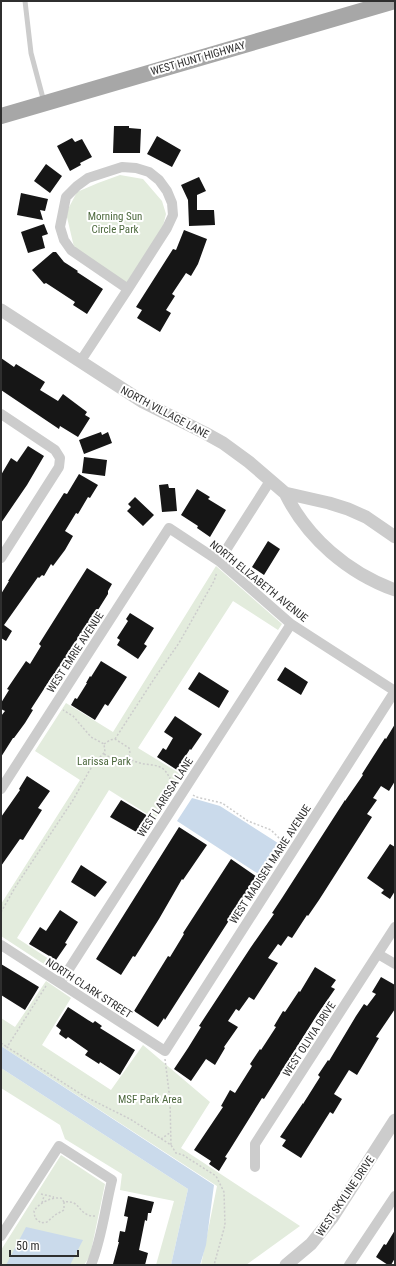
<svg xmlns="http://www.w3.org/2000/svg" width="396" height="1266" font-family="'Roboto Condensed',sans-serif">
<rect width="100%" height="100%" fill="#fff"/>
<path fill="#e3ecdd" d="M120 175 143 179 162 201 166 214 162 230 125 285 74 247 66 213 77 192 98 183Z
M216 566 282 624 278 630 233 601 138 748 184 776 155 819 109 790 17 938 61 967 53 970 1 936V904L80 780 35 751 66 703 113 732Z
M46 981 71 998 42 1045 111 1090 143 1045 210 1102 181 1148 300 1226 246 1265H201L217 1186 1 1046V1018L15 1027Z
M1 1068 188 1189 171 1265H156L174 1201 120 1190 122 1174 65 1139 60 1125 1 1088Z
M61 1155 105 1184 90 1256 84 1265H1V1250Z"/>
<path fill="#cadaeb" d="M192 798 220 806 281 845 260 875 177 821Z
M1 1046 214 1185 206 1245 200 1265H171L188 1189 1 1068Z
M26 1227 83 1240 70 1265H6Z"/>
<path fill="#161616" d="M114 126H129V128L141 129 140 153H113Z
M157 136 181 150 172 167 147 154Z
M72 138 75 142 82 139 92 157 80 163 81 165 70 171 57 146Z
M46 164 62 176 50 193 34 181Z
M199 177 206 191 197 195V210H214L215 225 189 226 188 200 181 185Z
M21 193 48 199 45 211 40 210 43 220 17 215Z
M44 224 48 234 42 236 45 248 28 253 21 232Z
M184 230 207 239 198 264 191 276 186 273 172 294 175 296 166 310 171 313 160 332 137 318 142 310 136 307 173 249 176 250Z
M53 252H56L64 262 78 271 77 272 103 289 87 314 73 305 75 302 46 283 44 284 32 270Z
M1 358 14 367 16 364 45 382 40 390 58 401 63 394 87 412 85 415 90 418 78 437 60 426 59 429 1 390Z
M101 432 102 435 108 432 112 443 84 454 79 440Z
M28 446 44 456 27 485 1 523V475L11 458 17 462Z
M84 457 107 460 105 476 82 473Z
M79 474 98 485 90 498 88 497 78 514 76 513 65 531 73 536 65 550 53 566 51 564 44 576 42 575 39 578 38 577 4 625 12 631 6 641 1 638V594L9 581H8L64 493 67 494Z
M168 484 169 488H175L177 511 162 512 159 485Z
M197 489 210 497 208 499 226 510 210 537 197 528 198 526 181 515Z
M135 497 154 515 143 526 127 511 131 507 128 504Z
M268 541 280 549 264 575 252 567Z
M87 568 112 584 108 591V594L81 637 78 638 68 653V657L60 671 58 670 53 675 31 709 33 710 25 723 14 738H13L1 757V716L5 711 1 709V703L9 690 7 689 26 661 30 664 41 646 39 644Z
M130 613 154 628 144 644 147 646 138 659 117 645 120 640 117 638 128 621 126 619Z
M101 661 127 677 108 706 105 704 95 720 71 705 75 698 77 699 87 683H86L90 676 91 677Z
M285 667 308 682 301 695 277 680Z
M199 672 229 691 219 708 188 689Z
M175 716 202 734 191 750 190 749 177 770 157 757 163 748 166 750 173 738 164 732Z
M395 724V781L389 791 381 786 373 798 377 800 367 814 372 817 319 900 308 916 307 915 292 938 288 936 281 946 278 944 268 958 278 963 254 1000 249 997 239 1011 236 1009 228 1021 238 1027 224 1047 225 1048 215 1065 206 1059 191 1081 174 1069 188 1048 201 1027 199 1026 251 947 274 914 272 913 282 898 345 800V801L363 775 362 774 385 738 386 739Z
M27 776 50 791 38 808 42 810 23 840 20 839 1 866V817L20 790 19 789Z
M121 800 148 816 138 833 110 817Z
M179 827 207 845 183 880 182 879 159 919 135 957 133 956 121 975 96 959Z
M390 844 395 847V891L390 899 381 893 384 890 367 878Z
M231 859 257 877 181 995 165 1020 164 1018 158 1027 134 1011 168 956 170 957 184 934 183 933Z
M81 865 107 882 95 897 71 882Z
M60 910 78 922 65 943 67 944 56 960 29 944 40 927 46 931Z
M1 964 39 987 25 1010 1 995Z
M315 967 336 980 331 987 335 989 317 1015 264 1099 262 1098 229 1151 225 1157 227 1158 219 1171 209 1164 211 1161 194 1150 223 1107 221 1106 230 1090 235 1093 252 1066 250 1064 260 1049 261 1050 276 1027 274 1026 283 1011 285 1012 299 991 300 992Z
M381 977 395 985V1009L376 1037 379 1038 357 1075 349 1070 334 1094 342 1099 333 1114 330 1112 301 1158 282 1146 286 1140 280 1137 303 1103V1104L320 1077 318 1075 328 1060 329 1061 356 1016 364 1004 367 1006 376 994 372 992Z
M68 1007 88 1020 93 1023 95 1021 102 1026 100 1028 135 1050 120 1075 100 1062 99 1064 85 1055 88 1051 68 1037 66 1039 59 1034 61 1030 56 1026Z
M128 1196 154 1202 151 1213H148L147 1221 145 1220 139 1250 148 1253 145 1265 113 1264 119 1242H118L120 1231 125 1232 128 1217 124 1216Z
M395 1230V1258L391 1265H388L376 1257 384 1244 386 1245Z"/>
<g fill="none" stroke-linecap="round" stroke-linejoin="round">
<path stroke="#ccc" stroke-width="1.5" stroke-dasharray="2 2" stroke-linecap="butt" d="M115 739 154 679 179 643 214 581 217 572
M104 744 110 740 115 739 129 748 130 753 128 759
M104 754 122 764 128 759C132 760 136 762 140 763 147 765 155 764 162 768 169 773 168 779 176 784
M193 795 196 797 222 803 248 821 271 830 279 838 286 843
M1 912 16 886 73 800 88 773 95 762 105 752 104 744 91 737 73 716 63 710
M46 986 7 1047 84 1096 130 1119 171 1145 176 1153 183 1155 216 1176 224 1192 225 1225 214 1265
M1 1043 7 1047
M165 1059 170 1100 171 1145
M161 1139 171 1132
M41 1194 54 1197
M64 1202 61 1198C51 1197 39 1203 34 1211L35 1218 41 1223 47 1222 55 1215 64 1210V1202C79 1200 77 1210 88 1215 90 1216 92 1216 95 1216
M42 1203 44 1196"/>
<path stroke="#ccc" stroke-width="5" d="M25 1 31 53 44 102"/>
<path stroke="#ccc" stroke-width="10" d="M80 362 128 289 167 228 173 215 172 203 167 191 159 180 149 172 136 168 122 167 88 178 77 186 66 197 60 227 64 240 71 250 128 289
M1 414 55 450 60 458 59 467 1 558
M219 561 270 481
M1 789 169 528 219 561 291 624 395 691
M1 945 165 1051 395 691
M378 954 395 964
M60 983 291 624
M255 1167V1144L395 927
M1 1236 59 1146 112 1180C105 1208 102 1238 91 1265
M349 1265 395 1196"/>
<path stroke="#ccc" stroke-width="13" d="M1 310 143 402 205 433 223 443 249 462 285 493 329 503 348 509 366 517 395 537
M285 493C307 538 348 573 395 590
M286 1265 311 1244 332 1218 395 1120"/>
<path stroke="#a7a7a7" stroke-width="16" d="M1 116 395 1"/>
</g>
<g text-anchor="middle" stroke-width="4" stroke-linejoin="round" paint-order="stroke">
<g font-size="11" fill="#2f2f2f" stroke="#fff">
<text transform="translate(198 58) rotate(-16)" y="4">WEST HUNT HIGHWAY</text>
<text transform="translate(165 412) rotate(28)" y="4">NORTH VILLAGE LANE</text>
<text transform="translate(259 581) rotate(39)" y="4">NORTH ELIZABETH AVENUE</text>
<text transform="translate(75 652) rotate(-57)" y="4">WEST EMRIE AVENUE</text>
<text transform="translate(165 797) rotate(-57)" y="4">WEST LARISSA LANE</text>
<text transform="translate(270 864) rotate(-57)" y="4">WEST MADISEN MARIE AVENUE</text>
<text transform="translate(89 988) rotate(33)" y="4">NORTH CLARK STREET</text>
<text transform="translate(309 1039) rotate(-57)" y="4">WEST OLIVIA DRIVE</text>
<text transform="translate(345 1196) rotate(-56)" y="4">WEST SKYLINE DRIVE</text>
</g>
<g font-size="11" fill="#4d693e" stroke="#fff">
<text x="115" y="220">Morning Sun<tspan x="115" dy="13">Circle Park</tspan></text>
<text x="104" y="765">Larissa Park</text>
<text x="150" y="1103">MSF Park Area</text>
</g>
</g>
<rect width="396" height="1266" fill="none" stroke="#2f2f2f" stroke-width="4"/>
<path d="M10 1250v6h68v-6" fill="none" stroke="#2f2f2f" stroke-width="2"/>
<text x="16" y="1250" font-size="12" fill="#2f2f2f" stroke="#ffffff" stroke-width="3" paint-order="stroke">50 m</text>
</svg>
